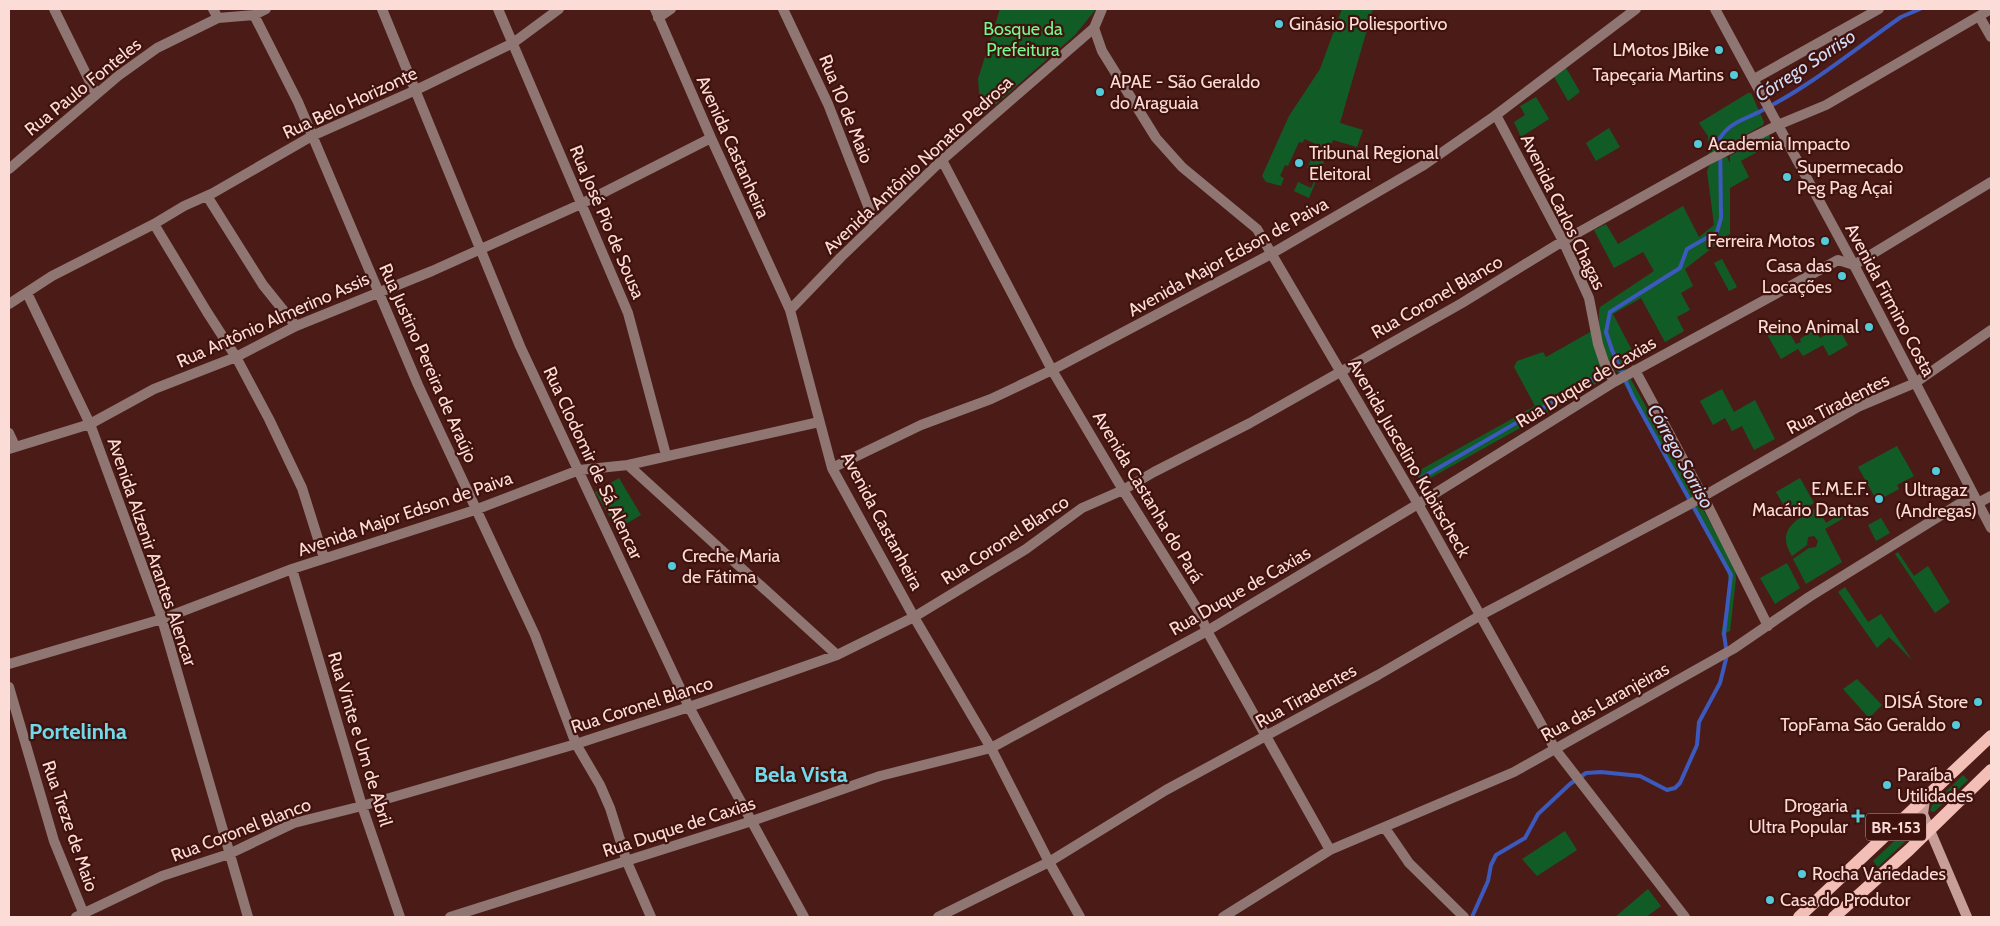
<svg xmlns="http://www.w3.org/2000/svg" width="2000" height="926" font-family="Cabin,sans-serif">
<rect width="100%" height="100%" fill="#4b1c17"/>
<path fill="#115c26" d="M1000 9H1096L1075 35 981 117 978 79Z
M1342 9H1373L1340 123 1363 130 1357 147 1333 140 1309 198 1294 191 1298 182 1311 188 1318 173 1307 168 1313 155 1323 160 1328 150 1305 139 1302 143 1299 142 1288 166 1285 165 1280 176 1284 178 1281 186 1266 182 1262 176 1289 116 1320 69Z
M1565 66 1580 92 1568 101 1553 75Z
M1748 93H1751L1764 122 1763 125 1731 143 1723 150 1730 163V156L1769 134 1773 143 1741 161 1749 177 1730 188V234L1685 269 1693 286 1681 293 1690 310 1677 317 1684 331 1665 342 1641 298 1613 314 1636 358 1624 367 1735 567 1736 579 1730 631 1721 635 1730 583 1727 572 1617 371C1603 367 1596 320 1600 307L1654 271 1643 252 1614 268 1594 230 1606 224 1618 244 1683 206 1699 237 1714 225 1707 171 1710 164 1708 136 1699 123Z
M1536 97 1549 119 1521 137 1514 122 1525 115 1520 106Z
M1609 128 1620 147 1596 161 1586 143Z
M1722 259 1737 287 1729 291 1714 263Z
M1781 319 1796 344 1801 342 1800 339 1815 329 1820 338 1838 327 1848 345 1829 356 1823 345 1803 356 1798 349 1781 359 1764 329Z
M1592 331 1606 376 1604 378 1576 397 1425 481H1420L1418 477 1420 470 1535 406 1514 367 1517 361 1543 352 1546 357Z
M1722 389 1734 412 1755 400 1775 439 1754 450 1742 426 1732 431 1725 418 1713 425 1700 401Z
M1897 446 1914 476 1897 485 1899 489 1877 501 1858 467Z
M619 478 641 515 617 529 595 492Z
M1800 478 1814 503 1790 516 1776 492Z
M1857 504 1859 509 1825 529 1842 562 1806 584 1793 559 1809 548 1816 547 1818 541 1814 536 1808 537 1807 545 1792 556C1775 529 1797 520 1817 507L1826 523Z
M1881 518 1890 533 1876 541 1868 525Z
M1898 552 1914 576 1928 566 1950 602 1935 613 1895 554Z
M1787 563 1800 588 1775 604 1760 578Z
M1845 587 1868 622 1881 614 1912 660 1889 637 1877 648 1838 592Z
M1857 679 1882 705 1869 718 1843 689Z
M1963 775 1968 780 1934 812 1930 811 1932 805Z
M1918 819 1921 827 1878 867 1873 861Z
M1565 831 1577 850 1537 876 1522 859Z
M1648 889 1661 906 1646 917H1615Z"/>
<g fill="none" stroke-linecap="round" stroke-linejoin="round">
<path stroke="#3c59bd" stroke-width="4" d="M1421 478 1618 364
M1472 917 1488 881 1491 865 1496 855 1525 838 1538 814 1570 784 1586 773 1601 772 1640 776 1667 790 1675 788 1680 783 1697 745 1699 722 1720 683 1727 655 1724 634 1731 575 1633 397 1612 350 1606 332 1610 312 1680 268 1687 249 1717 232 1721 218 1720 138C1730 122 1746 119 1761 111 1812 85 1855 49 1901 17L1920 9"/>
<path stroke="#8f7672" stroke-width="10" d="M54 9 96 94
M213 9 218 18
M382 9 520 346 689 707 804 917
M498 9 628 313 666 455
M655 9 711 138 790 310 832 468 914 617 991 748
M783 9 828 104 875 224
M254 15 298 102 418 385 535 635 576 744 600 785 610 808 627 862 651 917
M1979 16 1991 37
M658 18 671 9
M1754 79 1879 9
M1496 115 1563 241 1589 298 1598 344 1604 362 1614 382
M942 160 1052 370 1123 490 1198 610 1207 631 1330 850
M9 169 118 76 157 48 218 18 254 15 266 9
M207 196 263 285 296 326
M154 224 207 312 236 357 269 419 302 488 324 558
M27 293 90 424 162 619 248 917
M9 304 52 276 154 224 184 206 213 193 312 136 416 90 513 43 559 9
M790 310 841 257 942 160 1094 28
M1635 370 1703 496 1768 626
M9 433 15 446
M9 449 90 424 154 389 236 357 296 326 432 271 581 204 711 138
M628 465 837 655
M832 468 921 425 991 399 1052 370 1271 254
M1418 504 1614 382 1838 260 1854 265 1991 182
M292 569 362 806 400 917
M9 664 162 619 292 569 475 510 579 470 628 465 819 422
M9 687 54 841 85 917
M1385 828 1409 863 1464 917
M76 917 162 876 229 854 294 823 362 806 576 744 689 707 837 655 914 617 1026 549 1082 508 1123 490 1154 472 1250 423 1462 303 1563 241 1710 159 1778 125 1826 105 1991 9
M938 917 1049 862 1166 790 1378 675 1481 615 1690 504 1858 407 1915 383 1991 330
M1223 917 1330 850 1514 772 1733 649 1809 597 1959 504 1978 503 1991 496"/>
<path stroke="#8f7672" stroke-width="10" d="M1102 9 1094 28 1102 51 1156 138 1182 167 1257 229 1418 504 1555 749 1685 917
M1715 9 1854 265 1991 528
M1271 254 1424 165 1496 115 1636 9
M991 748 1049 862 1080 917
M450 917 752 821 880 776 991 748 1207 631 1418 504"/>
<path stroke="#c79e98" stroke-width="10" d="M1925 800 1923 814 1967 917"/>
<path stroke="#f2beb6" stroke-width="12" d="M1799 917 1991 736
M1834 917 1909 850 1991 770"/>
</g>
<g fill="#53cbdb" stroke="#40120e" stroke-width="2">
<circle cx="1279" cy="24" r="5"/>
<circle cx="1719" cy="50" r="5"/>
<circle cx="1734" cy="75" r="5"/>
<circle cx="1100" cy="92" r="5"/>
<circle cx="1698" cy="144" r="5"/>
<circle cx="1299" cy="163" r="5"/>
<circle cx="1787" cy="177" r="5"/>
<circle cx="1825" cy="241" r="5"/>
<circle cx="1842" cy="276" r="5"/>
<circle cx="1869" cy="327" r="5"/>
<circle cx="1936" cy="471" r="5"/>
<circle cx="1879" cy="499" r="5"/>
<circle cx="672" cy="566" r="5"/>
<circle cx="1978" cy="702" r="5"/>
<circle cx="1956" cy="725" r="5"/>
<circle cx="1887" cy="785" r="5"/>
<path d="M1855.5 808.5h5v5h5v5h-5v5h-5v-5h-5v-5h5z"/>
<circle cx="1802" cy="874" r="5"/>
<circle cx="1770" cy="900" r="5"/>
</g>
<g text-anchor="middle" stroke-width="4.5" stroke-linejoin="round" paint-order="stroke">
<rect fill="#40120e" stroke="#c49f9b" stroke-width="1" x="1866" y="813.5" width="60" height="27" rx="4"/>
<g font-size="16" font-weight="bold" fill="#fcdcd7">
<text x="1896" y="833">BR-153</text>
</g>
<g font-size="18" fill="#fcdcd7" stroke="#40120e" text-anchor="start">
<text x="1289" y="30">Ginásio Poliesportivo</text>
<text x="1709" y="56" text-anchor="end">LMotos JBike</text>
<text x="1724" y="81" text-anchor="end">Tapeçaria Martins</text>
<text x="1110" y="88">APAE - São Geraldo<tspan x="1110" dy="21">do Araguaia</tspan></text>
<text x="1708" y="150">Academia Impacto</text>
<text x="1309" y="159">Tribunal Regional<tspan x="1309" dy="21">Eleitoral</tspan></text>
<text x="1797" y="173">Supermecado<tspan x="1797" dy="21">Peg Pag Açai</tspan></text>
<text x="1815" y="247" text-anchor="end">Ferreira Motos</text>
<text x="1832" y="272" text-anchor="end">Casa das<tspan x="1832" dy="21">Locações</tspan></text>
<text x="1859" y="333" text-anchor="end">Reino Animal</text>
<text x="1869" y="495" text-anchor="end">E.M.E.F.<tspan x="1869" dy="21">Macário Dantas</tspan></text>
<text x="1936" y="496" text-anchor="middle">Ultragaz<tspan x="1936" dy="21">(Andregas)</tspan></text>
<text x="682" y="562">Creche Maria<tspan x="682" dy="21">de Fátima</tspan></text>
<text x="1968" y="708" text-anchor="end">DISÁ Store</text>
<text x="1946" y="731" text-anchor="end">TopFama São Geraldo</text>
<text x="1897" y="781">Paraíba<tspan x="1897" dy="21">Utilidades</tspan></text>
<text x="1848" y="812" text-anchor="end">Drogaria<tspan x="1848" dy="21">Ultra Popular</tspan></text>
<text x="1812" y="880">Rocha Variedades</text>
<text x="1780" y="906">Casa do Produtor</text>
</g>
<g font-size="18" fill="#72fa8d" stroke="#40120e">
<text x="1023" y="35">Bosque da<tspan x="1023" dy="21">Prefeitura</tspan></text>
</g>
<g font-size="18" fill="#fcdcd7" stroke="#40120e">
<text transform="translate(83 87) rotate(-39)" y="6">Rua Paulo Fonteles</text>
<text transform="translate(350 103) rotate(-25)" y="6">Rua Belo Horizonte</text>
<text transform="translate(846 109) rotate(68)" y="6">Rua 10 de Maio</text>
<text transform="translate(733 147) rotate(66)" y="6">Avenida Castanheira</text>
<text transform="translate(918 165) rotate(-43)" y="6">Avenida Antônio Nonato Pedrosa</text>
<text transform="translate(1563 212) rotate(64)" y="6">Avenida Carlos Chagas</text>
<text transform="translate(607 222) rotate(67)" y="6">Rua José Pio de Sousa</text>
<text transform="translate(1228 257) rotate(-29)" y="6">Avenida Major Edson de Paiva</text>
<text transform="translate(1437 297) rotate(-30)" y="6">Rua Coronel Blanco</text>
<text transform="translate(1890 300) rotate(62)" y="6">Avenida Firmino Costa</text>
<text transform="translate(273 320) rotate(-24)" y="6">Rua Antônio Almerino Assis</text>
<text transform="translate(428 363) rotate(66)" y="6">Rua Justino Pereira de Araújo</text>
<text transform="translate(1586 382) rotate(-31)" y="6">Rua Duque de Caxias</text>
<text transform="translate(1838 404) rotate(-27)" y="6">Rua Tiradentes</text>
<text transform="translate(1409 458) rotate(60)" y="6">Avenida Juscelino Kubitscheck</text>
<text transform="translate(593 463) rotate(65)" y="6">Rua Clodomir de Sá Alencar</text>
<text transform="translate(1148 497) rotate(59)" y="6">Avenida Castanha do Pará</text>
<text transform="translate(405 514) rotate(-19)" y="6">Avenida Major Edson de Paiva</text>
<text transform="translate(882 521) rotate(62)" y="6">Avenida Castanheira</text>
<text transform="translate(1005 540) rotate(-33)" y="6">Rua Coronel Blanco</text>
<text transform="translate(152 552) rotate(71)" y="6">Avenida Alzenir Arantes Alencar</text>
<text transform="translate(1240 591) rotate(-30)" y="6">Rua Duque de Caxias</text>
<text transform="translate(1306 696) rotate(-29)" y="6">Rua Tiradentes</text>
<text transform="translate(1605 702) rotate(-29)" y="6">Rua das Laranjeiras</text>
<text transform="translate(642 705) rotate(-18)" y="6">Rua Coronel Blanco</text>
<text transform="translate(360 739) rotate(73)" y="6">Rua Vinte e Um de Abril</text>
<text transform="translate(70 826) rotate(71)" y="6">Rua Treze de Maio</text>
<text transform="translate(679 827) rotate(-18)" y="6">Rua Duque de Caxias</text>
<text transform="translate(241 830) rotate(-21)" y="6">Rua Coronel Blanco</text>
</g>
<g font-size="19" font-style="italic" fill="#d0dbf5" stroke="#40120e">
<text transform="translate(1805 65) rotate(-33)" y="7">Córrego Sorriso</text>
<text transform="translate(1681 456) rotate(61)" y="7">Córrego Sorriso</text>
</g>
<g font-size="22" font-weight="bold" fill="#71daea" stroke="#40120e">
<text x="78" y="739">Portelinha</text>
<text x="801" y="782">Bela Vista</text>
</g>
</g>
<rect width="2000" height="926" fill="none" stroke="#fcdcd7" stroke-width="20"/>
</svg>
